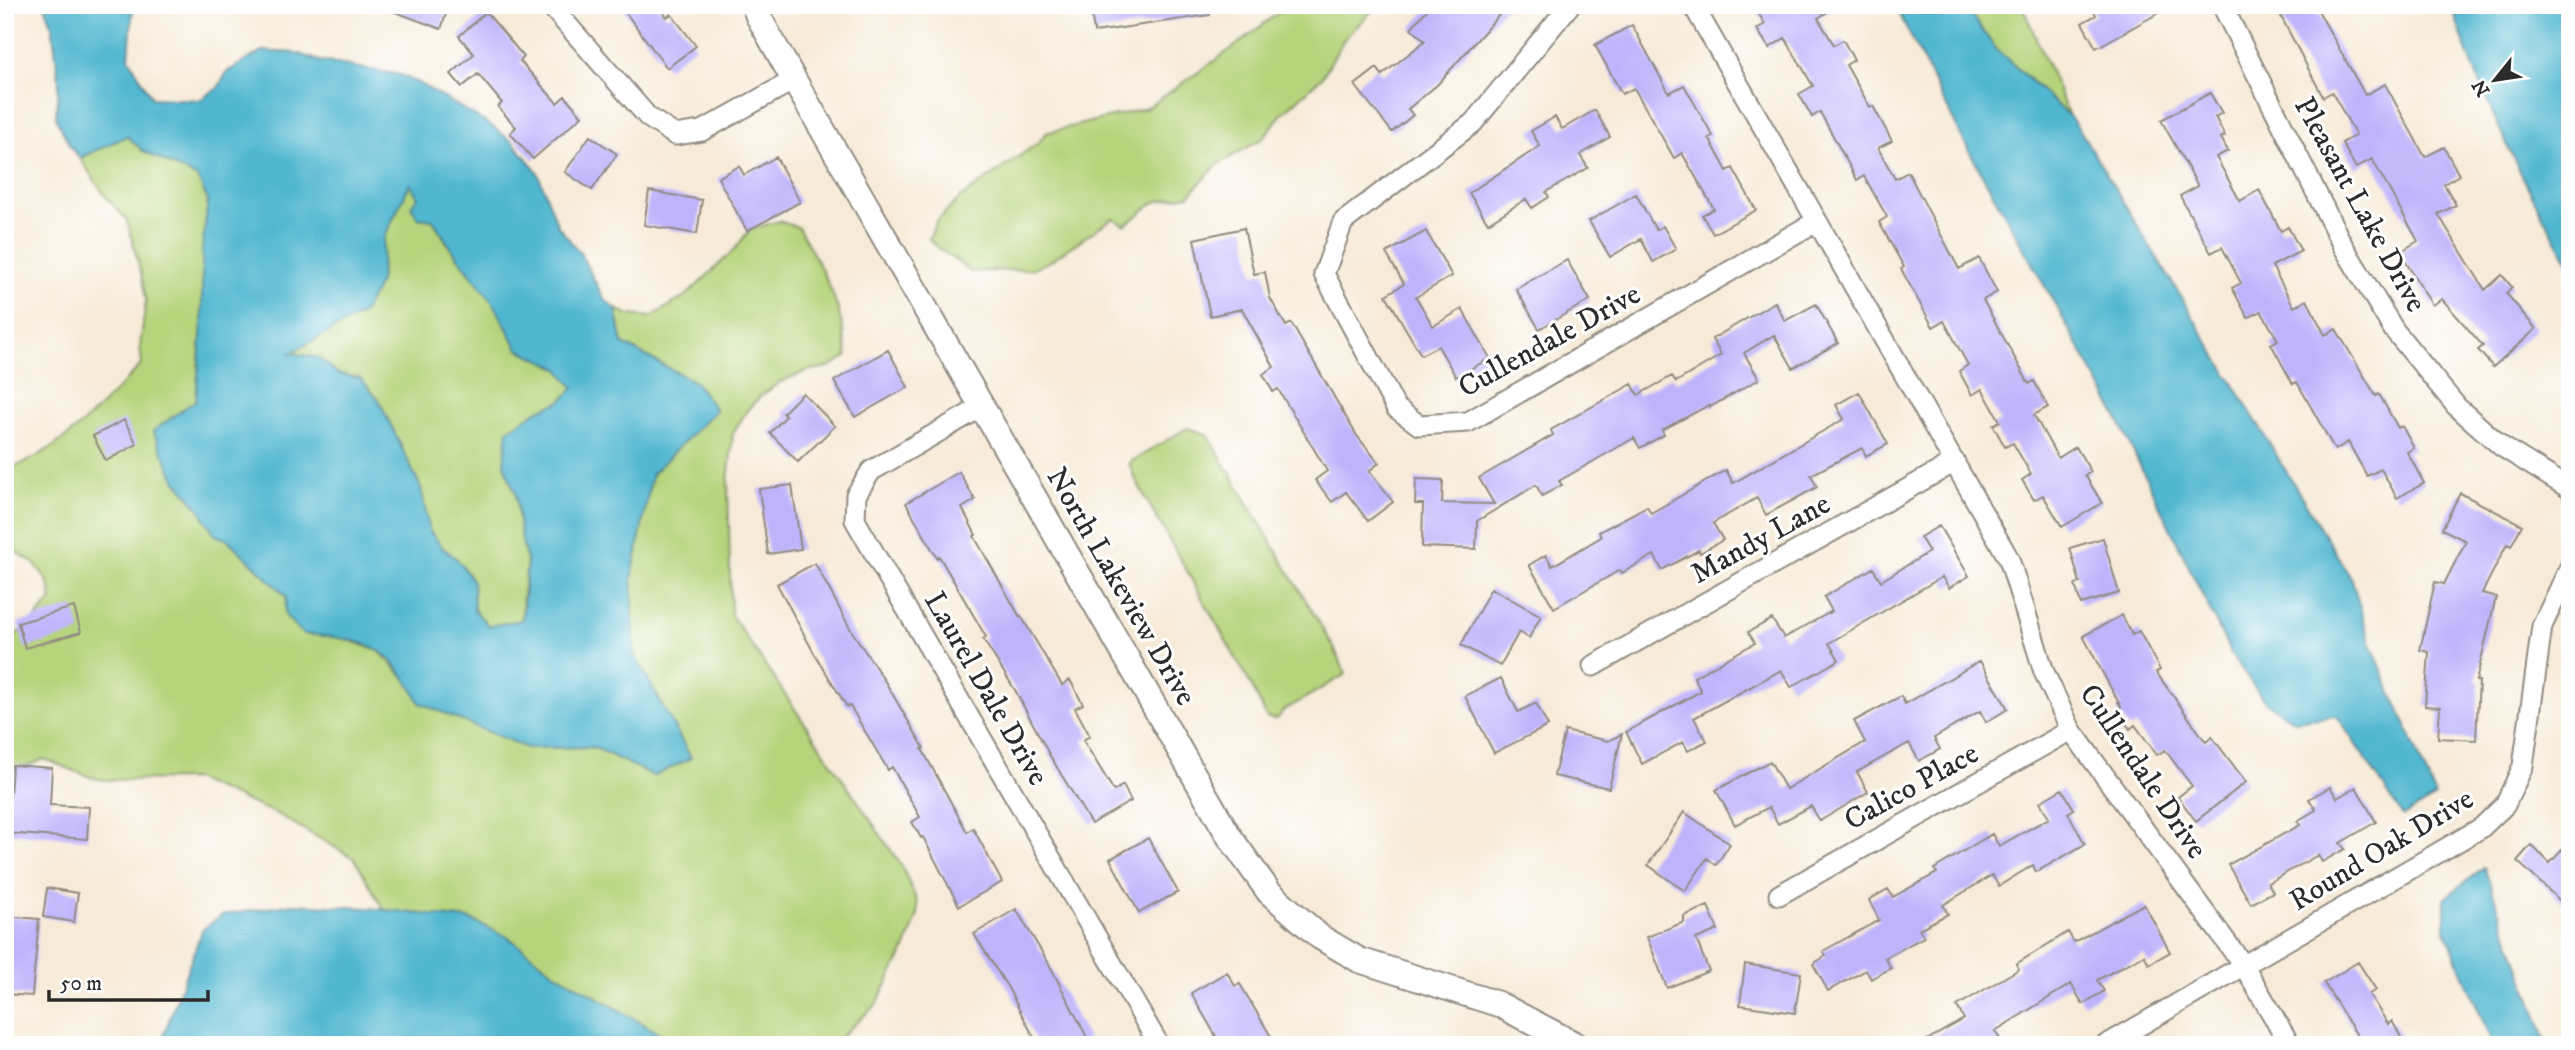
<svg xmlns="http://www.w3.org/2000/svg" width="2575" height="1050" font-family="'IM FELL DW Pica',serif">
<rect width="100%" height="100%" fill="#fff"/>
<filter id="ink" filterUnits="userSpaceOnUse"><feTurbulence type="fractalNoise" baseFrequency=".0143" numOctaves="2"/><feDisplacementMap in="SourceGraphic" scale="14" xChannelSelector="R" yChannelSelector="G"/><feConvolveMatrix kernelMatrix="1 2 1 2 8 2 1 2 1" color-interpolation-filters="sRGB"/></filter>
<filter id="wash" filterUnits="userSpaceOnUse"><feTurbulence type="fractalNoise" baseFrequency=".00686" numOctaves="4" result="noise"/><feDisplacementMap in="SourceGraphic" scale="28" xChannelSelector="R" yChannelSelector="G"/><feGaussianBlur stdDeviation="1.57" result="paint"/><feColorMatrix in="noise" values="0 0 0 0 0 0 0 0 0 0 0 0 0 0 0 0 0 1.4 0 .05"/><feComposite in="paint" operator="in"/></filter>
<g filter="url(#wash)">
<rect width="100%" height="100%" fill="#f7ebd8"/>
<path fill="#b6d47b" stroke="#708053" stroke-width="2" d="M1288 5H1378L1344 39 1322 77 1281 115 1263 138 1216 166 1189 195 1155 202 1125 225 1113 218 1050 261 1032 269 970 272C957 259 940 253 929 239L936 222 959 199 1039 142 1046 133 1147 108 1234 47Z
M1964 5H2022L2069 116 1996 49Z
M127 136 143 151 198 178 208 201 202 250V323L196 400 176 481 199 508 215 535 228 539 286 596 285 615 303 634 338 636 379 651 409 682 420 703 527 748 594 747 654 776 691 758 634 654 632 577 652 474 716 410 695 382 623 344 616 309 630 315 651 317 687 295 734 250 750 229 779 221 798 227C819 264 837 293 844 336 845 344 848 349 846 357L829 367 810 370 780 382 761 396 748 409 733 433 728 482 731 615 901 865 917 901 918 914 906 947 876 1005 832 1045H679L552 971 508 937 469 919 384 910 355 859 277 814 194 779 104 780 93 778 44 759 5 775V643L33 621 52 600C50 573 30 556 5 548V470C63 452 101 405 142 364L140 348 146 300 142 277 127 220 105 196 80 158Z
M409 183 451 249 495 304 518 349 558 368 574 388 560 402 539 410 504 464 516 495 520 531 527 563 523 593 522 620 489 626 474 610 473 581 458 560 443 548 429 530 421 488 379 401 360 378 338 374 319 358 290 353 324 332 380 282 384 238Z
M1187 428 1207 434 1333 646 1346 674 1283 711 1277 719 1267 718 1252 687 1134 477 1129 463Z"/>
<path fill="#51b7d0" stroke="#3e717e" stroke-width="2" fill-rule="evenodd" d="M45 5H133L129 58 152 98 199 100 218 88 227 72 262 51 296 53 320 61 401 75 422 85 490 125 513 142 537 171 558 226 580 253 604 299 616 309 623 344 695 382 716 410 652 474 632 577 634 654 691 758 654 776 594 747 527 748 420 703C411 686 396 661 379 651 358 638 327 636 303 634L285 615 286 596 228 540 215 535 199 508 176 481 153 431 196 400 202 323V250L208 201 198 178 143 151 127 136 80 158 70 146 56 118 59 80 52 25ZM410 184 418 197 411 206 418 218 433 220 451 248 494 304 518 349 558 368 574 388 560 402 539 410 508 430 504 464 516 495 520 531 527 563 522 620 489 626 474 610 473 581 458 560 443 548 429 530 421 488 379 400 360 378 338 374 319 358 291 353 363 313 380 282 384 238Z
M1893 5H1964L1996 49 2069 116 2081 132 2352 580 2370 642 2436 797 2403 816 2337 716 2295 721 2265 702 2230 652 2108 399 1969 151 1897 9Z
M2451 5H2570V264C2522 182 2481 95 2451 5Z
M2484 867 2547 1045H2493L2445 930V898Z
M293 904 368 908 469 919 508 937 552 971 679 1045H160L202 930 222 915Z"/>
<g id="blocks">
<path fill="#bfb4fc" d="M382 5H449L441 29 382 7Z
M620 5H658L667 17 671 14 696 46 667 68Z
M1090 5H1209L1210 15 1094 32Z
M1431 5H1508L1437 85 1408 109 1413 115 1392 132 1355 85 1377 68 1382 75 1425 41 1411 28Z
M1753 5H1838L1818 18 1834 45 1843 40 1854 60 1846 65 1870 107 1873 106 1892 141 1878 148 1895 179 1908 172 1959 269 1979 258 1997 292 1983 300 2029 384 2034 381 2048 407 2034 415 2058 458 2076 447 2091 472 2085 475 2102 503 2062 527 2043 495 2034 500 2022 480 2031 474 2013 443 2005 447 1993 425 2000 421 1982 389 1972 395 1959 371 1968 365 1944 321 1933 327 1901 269 1904 267 1879 222 1887 217 1864 176 1857 180 1820 112 1812 117 1799 94 1813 86 1785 38 1769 48 1757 29 1765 24Z
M2091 5H2173L2096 48 2082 23 2096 15Z
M2275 5H2315L2365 95 2385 84 2425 157 2444 147 2459 175 2444 184 2456 205 2438 214 2485 290 2502 275 2512 287 2506 293 2536 329 2493 367 2478 350 2483 346 2442 299 2432 305 2416 279 2400 252 2418 241 2372 159 2356 168 2342 143 2356 135 2332 92 2323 97Z
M486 12 524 57 520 61 557 103 565 96 582 116 533 159 510 133 516 127 498 107 502 103 478 74 462 87 451 74 474 54 459 36Z
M1632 25 1669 93 1684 85 1713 136 1709 138 1727 171 1733 168 1756 210 1713 234 1702 215 1714 209 1682 153 1674 158 1634 88 1622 94 1595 45Z
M2210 93 2222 113 2215 117 2225 136 2221 138 2228 151 2216 157 2240 201 2259 190 2281 231 2288 227 2301 251 2272 266 2294 307 2307 300 2325 335 2336 329 2376 396 2379 394 2398 428 2402 426 2414 448 2407 452 2424 483 2397 498 2381 469 2367 476 2348 442 2335 450 2297 382 2293 384 2271 344 2278 340 2261 311 2248 318 2232 288 2241 283 2222 247 2211 253 2180 196 2198 186 2161 120Z
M1595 110 1610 137 1580 155 1588 168 1546 192 1549 197 1532 208 1526 199 1488 223 1469 193 1540 146 1531 131 1555 117 1562 129Z
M590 136 617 154 592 190 565 172Z
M776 157 800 202 747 231 718 178 739 166 744 175Z
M649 191 702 200 697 234 644 225Z
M1636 194 1656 230 1663 226 1676 249 1653 262 1641 239 1610 257 1589 221Z
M1244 228 1254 274 1265 272 1270 298 1286 326 1291 323 1357 436 1379 463 1369 471 1393 502 1368 521 1346 492 1332 502 1315 480 1327 471 1278 389 1273 392 1263 374 1274 367 1242 309 1210 316 1194 239Z
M1426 231 1452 276 1416 297 1433 326 1462 309 1490 358 1456 377 1438 346 1421 355 1386 295 1404 284 1386 253Z
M1567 260 1590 300 1539 329 1516 289Z
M1775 302 1785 321 1816 304 1838 343 1793 368 1774 335 1744 353 1759 379 1710 407 1709 405 1662 430 1664 435 1640 448 1634 438 1559 481 1562 485 1542 496 1536 485 1477 521 1476 549 1422 547 1423 504H1415L1416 479 1443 480 1442 503 1494 504 1479 478 1553 435 1551 430 1632 384 1638 395 1672 376 1676 382 1721 355 1712 339Z
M888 350 908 387 855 417 834 381Z
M1859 392 1888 444 1866 456 1862 448 1811 475 1817 487 1766 515 1757 498 1713 523 1723 540 1700 553 1699 550 1662 570 1654 555 1622 573 1620 570 1554 608 1529 565 1546 555 1552 566 1601 537 1599 532 1647 506 1651 513 1726 470 1733 483 1844 419 1836 405Z
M803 393 835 426 798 462 770 433 786 416 783 413Z
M124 420 137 444 106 461 93 436Z
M959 472 975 500 962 508 976 535 974 536 1020 617 1021 616 1062 685 1070 680 1083 704 1075 708 1090 736 1083 740 1114 791 1123 785 1131 801 1091 824 1049 754 1015 690 983 639 986 637 939 556 937 558 906 503Z
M792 485 801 549 768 554 759 489Z
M2460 493 2522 525 2511 546 2507 544 2482 593 2496 597 2476 681H2479L2476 740 2438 738 2440 707 2425 706 2429 652 2420 650 2435 582 2444 584 2466 541 2442 529Z
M1939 526 1969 576 1949 588 1942 577 1829 643 1839 660 1791 687 1781 670 1694 718 1707 741 1688 751 1683 742 1642 764 1626 732 1701 691 1694 677 1755 643 1748 632 1772 619 1784 638 1832 611 1824 597 1873 568 1881 581 1929 552 1920 537Z
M2103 538 2119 593 2081 604 2075 585 2080 583 2070 548Z
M815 563 851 630 886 683 924 748 922 749 967 832 973 828 1002 882 959 906 923 837 921 838 912 822 920 817 892 767 888 770 850 706 847 707 814 653 777 584Z
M1491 588 1541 616 1529 638 1519 632 1500 666 1461 645Z
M74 607 81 632 25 648 18 623Z
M2122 615 2132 635 2139 631 2160 670 2156 672 2206 742 2212 737 2246 782 2196 821 2178 797 2192 786 2165 750 2157 755 2135 725 2130 729 2116 710 2121 707 2083 636Z
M1980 661 2008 709 1986 722 1980 711 1934 738 1940 749 1919 761 1909 743 1857 772 1868 792 1820 821 1811 806 1778 824 1769 807 1735 825 1716 790 1770 761 1786 789 1865 742 1854 721 1901 696 1905 704Z
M1501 678 1518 712 1536 703 1548 726 1494 753 1465 696Z
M1565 731 1608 741 1622 734 1609 788 1554 776Z
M12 765 52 768 50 805 89 807 87 839 5 833V795L10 796Z
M2330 787 2337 798 2356 787 2376 822 2340 843 2345 849 2322 862 2318 855 2268 883 2273 892 2251 904 2228 865 2300 825 2297 821 2316 810 2309 799Z
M2062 789 2074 809 2068 813 2085 844 2036 872 2033 865 1999 886 1992 875 1943 905 1948 914 1919 929 1924 937 1885 958 1891 968 1871 979 1866 970 1828 991 1813 964 1826 956 1823 951 1879 920 1869 900 1888 889 1893 897 1937 873 1934 869 1992 834 1999 846 2049 818 2040 802Z
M1684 812 1730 844 1716 865 1707 858 1685 891 1648 865Z
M1148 838 1178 892 1139 913 1110 859Z
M2570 841V910L2517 861 2531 845 2550 863Z
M47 888 78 893 74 922 43 917Z
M2144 904 2170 952 2149 964 2144 955 2097 980 2104 991 2083 1004 2071 984 1995 1031 2004 1045H1918L1964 1019 1957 1006 2019 969 2016 964 2068 932 2074 942Z
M1708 906 1718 930 1696 939 1709 971 1667 988 1647 937 1684 922V916Z
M1016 909 1049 964 1091 1045H1038L1008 988 974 934Z
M5 916 39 919 32 996 5 994Z
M2358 962 2376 990 2369 994 2388 1024 2392 1021 2402 1039 2391 1045H2363L2324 983Z
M1745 964 1801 973 1795 1013 1740 1005Z
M1227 972 1235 986 1240 984 1276 1045H1221L1191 993Z"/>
</g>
</g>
<g filter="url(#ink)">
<use href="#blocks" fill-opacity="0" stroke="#918b82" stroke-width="2"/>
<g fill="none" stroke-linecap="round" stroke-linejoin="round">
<g stroke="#918b82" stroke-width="23">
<path id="minor" d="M550 5 648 117 675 135 702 131 794 80
M1570 5 1473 123 1343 222 1324 274 1396 408 1419 425 1468 422 1817 221 1693 5
M2222 5 2343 246 2394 330 2457 407 2501 446 2570 489
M1817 221 2009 559 2044 672 2071 730 2244 966 2290 1045
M983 406 871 471 856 495 855 520 1159 1045
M1593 666 1955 462
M1779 895 2071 730
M2106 1045 2481 828 2505 805 2523 766 2542 626 2570 567"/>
</g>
<g stroke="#918b82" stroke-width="28">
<path id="tertiary" d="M754 5 758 16 794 80 1229 836 1269 892 1320 937 1359 960 1498 1004 1576 1045"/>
</g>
<use href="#minor" stroke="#fff" stroke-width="19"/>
<use href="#tertiary" stroke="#fff" stroke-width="24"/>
</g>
</g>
<g text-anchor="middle" stroke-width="6" stroke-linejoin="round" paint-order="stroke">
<g font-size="30" fill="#2b2b2b" stroke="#fff">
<text transform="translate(2361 204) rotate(61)" y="10">Pleasant Lake Drive</text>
<text transform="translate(1549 340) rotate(-29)" y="10">Cullendale Drive</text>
<text transform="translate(1760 538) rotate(-29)" y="10">Mandy Lane</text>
<text transform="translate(1122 586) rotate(60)" y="10">North Lakeview Drive</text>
<text transform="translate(987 688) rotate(60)" y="10">Laurel Dale Drive</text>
<text transform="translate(2144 771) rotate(56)" y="10">Cullendale Drive</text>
<text transform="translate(1911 786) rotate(-29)" y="10">Calico Place</text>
<text transform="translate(2381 849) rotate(-31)" y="10">Round Oak Drive</text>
</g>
</g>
<rect width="2575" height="1050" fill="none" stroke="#fff" stroke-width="28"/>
<g transform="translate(2495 80) rotate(240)" stroke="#ffffff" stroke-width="5" paint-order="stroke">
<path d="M0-5L12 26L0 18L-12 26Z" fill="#2b2b2b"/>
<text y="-10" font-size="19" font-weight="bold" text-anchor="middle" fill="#2b2b2b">N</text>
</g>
<path d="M49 990v10h159v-10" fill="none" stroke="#2b2b2b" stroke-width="3.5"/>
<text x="60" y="990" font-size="21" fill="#2b2b2b" stroke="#ffffff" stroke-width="5" paint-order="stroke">50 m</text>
</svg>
